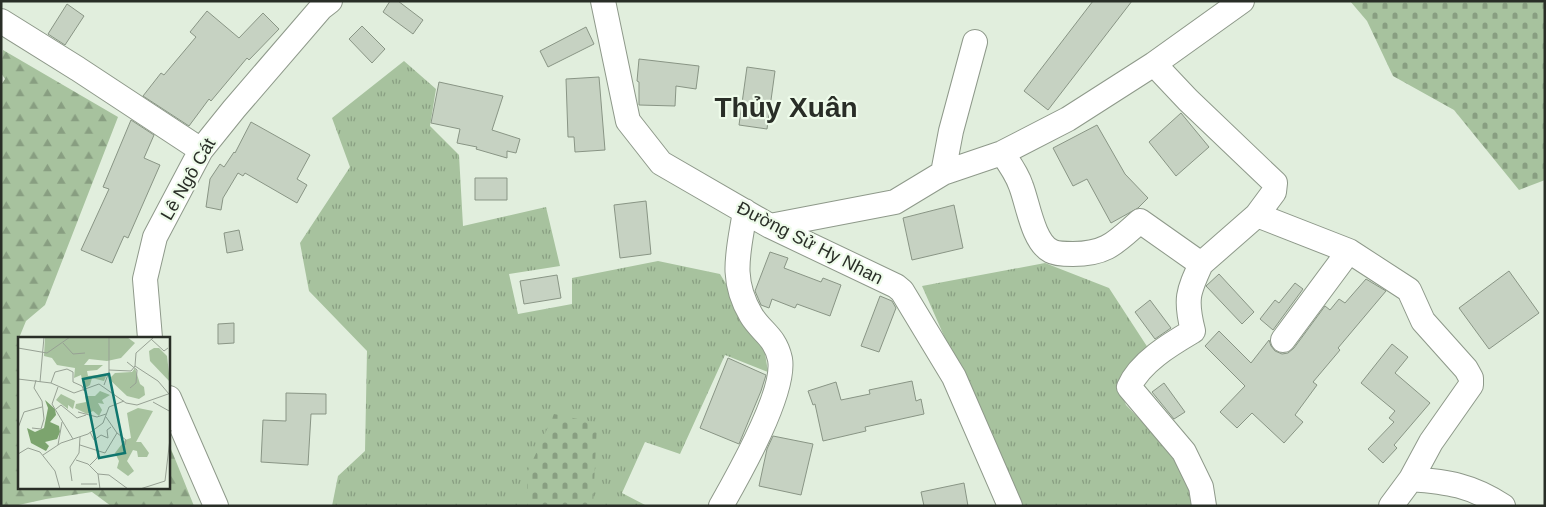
<svg xmlns="http://www.w3.org/2000/svg" width="1546" height="507" font-family="Arial,sans-serif">
<defs>
<pattern id="grass-tufts" width="24" height="20" patternUnits="userSpaceOnUse" patternTransform="scale(1.25)"><rect width="24" height="20" fill="#a7c29e"/><path d="M3 7l-1-3M5 7V3M7 7l1-3M15 17l-1-3M17 17v-4M19 17l1-3" fill="none" stroke="#889e81"/></pattern>
<pattern id="forest-firs" width="22" height="20" patternUnits="userSpaceOnUse" patternTransform="scale(1.25)"><rect width="22" height="20" fill="#a7c29e"/><path d="M5 1l3.5 6h-7zM16 11l3.5 6h-7z" fill="#889e81"/></pattern>
<pattern id="cemetery-stones" width="16" height="16" patternUnits="userSpaceOnUse" patternTransform="scale(1.25)"><rect width="16" height="16" fill="#a7c29e"/><path d="M2 7V4a2 2 0 0 1 4 0v3zM10 15v-3a2 2 0 0 1 4 0v3z" fill="#889e81"/></pattern>
</defs>
<rect width="100%" height="100%" fill="#e1eedd"/>
<path fill="url(#grass-tufts)" d="M404 61 436 89 430 126 459 155 463 226 546 207 560 266 509 274 518 314 572 304V278L658 261 720 274 764 347 768 372 725 355 680 454 645 442 622 493 647 506H332L338 476 365 451 367 351 309 291 300 243 350 167 332 118Z
M1045 263 1109 288 1150 351 1119 386 1126 405 1177 458 1193 501V506H1019L922 286Z"/>
<path fill="url(#forest-firs)" d="M3 50 118 117 45 305 26 321 19 338V488H169V444L194 506H111L92 492 46 499 14 506H1V85L5 79 1 73Z"/>
<path fill="url(#cemetery-stones)" d="M1350 1H1545V180L1519 190 1454 110 1393 76 1367 21Z
M554 414 597 423 593 506H527V473Z"/>
<path fill="#c6d2c2" stroke="#899585" d="M390 1H398L423 20 413 34 383 12Z
M1093 1H1132L1048 110 1024 91Z
M67 4 84 16 65 45 48 34Z
M207 11 239 38 263 13 279 29 249 60 247 58 211 101 209 99 189 126 143 96 161 73 164 75 196 37 190 32Z
M362 26 385 49 372 63 349 39Z
M586 27 594 44 548 67 540 51Z
M639 59 699 66 696 89 676 86 675 106 639 105V82L637 81Z
M747 67 775 71 767 129 739 125Z
M599 77 605 150 575 152 574 137H568L566 79Z
M439 82 503 96 492 130 520 139 516 153 507 151V158L476 149 477 147 457 143 460 129 431 123Z
M1181 113 1209 147 1176 176 1149 142Z
M131 120 154 135 144 158 160 165 128 238 124 236 112 263 81 250 109 189 103 187Z
M251 122 310 155 297 179 307 185 297 203 245 173 243 176 238 173 223 198 221 210 206 207 210 179 220 164 224 167 234 152 235 153Z
M1097 125 1125 174 1148 198 1138 208 1111 223 1087 179 1073 186 1053 148Z
M475 178H507V200H475Z
M646 201 651 254 620 258 614 205Z
M954 205 963 248 912 260 903 218Z
M239 230 243 250 227 253 224 233Z
M770 252 788 258 784 268 821 282 823 278 841 285 830 316 797 304 795 308 772 299 769 308 761 305 755 291Z
M1509 271 1539 313 1489 349 1459 308Z
M1219 274 1254 312 1242 324 1206 286Z
M557 275 561 298 524 304 520 281Z
M1366 279 1386 291 1338 348 1340 350 1313 382 1317 385 1295 415 1303 422 1284 443 1252 413 1237 428 1220 412 1245 386 1205 346 1219 331 1251 363 1269 340 1271 346 1275 351 1282 354 1288 353 1294 348 1325 306 1330 310 1339 299 1345 303Z
M1295 283 1303 289 1273 330 1260 319 1275 300 1279 303Z
M880 296 892 301 896 308 879 352 861 346Z
M1150 300 1171 328 1155 339 1135 312Z
M234 323V343L218 344V324Z
M1392 344 1408 357 1395 373 1430 403 1394 445 1397 448 1383 463 1368 449 1394 422 1389 418 1395 411 1361 383Z
M728 358 766 375 761 391 739 444 700 428Z
M912 381 916 401 921 399 924 414 865 427 866 431 823 441 815 404 813 405 808 391 836 382 841 400 870 394 869 390Z
M1164 383 1185 412 1174 419 1152 392Z
M286 393 326 394V414H311L308 465 261 462 263 420 286 421Z
M773 436 813 444 801 495 759 486 767 449Z
M964 483 968 506H924L921 492Z"/>
<g fill="none" stroke-linecap="round" stroke-linejoin="round">
<g stroke="#8e998a" stroke-width="26">
<path id="minor" d="M603 1 628 121 661 163 770 226 896 286 902 291 954 377 1010 506
M1 21 78 69 201 150
M1154 64 1242 1
M1002 153C1010 164 1017 174 1021 186 1028 204 1033 242 1051 251 1056 254 1067 254 1073 254 1107 254 1116 242 1140 221L1201 264C1188 292 1185 299 1193 331 1171 344 1140 362 1129 387L1184 452 1201 487 1204 506
M943 173 951 131 975 42
M1257 215 1349 251 1409 290 1423 321 1466 369 1471 378V385L1431 442 1411 479 1391 506
M770 226 895 202 943 173 1002 153 1068 119 1154 64 1188 100 1275 183 1274 192 1257 215 1201 264
M150 338 145 279 155 237 201 150 234 109 321 8 330 1
M1283 340 1349 251
M169 398 216 506
M1411 479C1448 482 1471 485 1503 506
M721 506C738 476 786 392 780 359 775 336 761 332 751 315 729 278 739 251 745 211"/>
</g>
<use href="#minor" stroke="#fff" stroke-width="24"/>
</g>
<g text-anchor="middle" stroke-width="4.5" stroke-linejoin="round" paint-order="stroke">
<g font-size="18" fill="#292e27" stroke="#eefbea">
<text transform="translate(188 179) rotate(-60)" y="6">Lê Ngô Cát</text>
<text transform="translate(810 243) rotate(27)" y="6">Đường Sử Hy Nhan</text>
</g>
<g font-size="28" font-weight="bold" fill="#292e27" stroke="#eefbea">
<text x="786" y="117">Thủy Xuân</text>
</g>
</g>
<g transform="translate(18 337)">
<rect width="152" height="152" fill="#e1eedd"/>
<path d="M82 54 92 58 84 63 86 67 80 66 84 73 81 79 75 74 69 77 57 71 58 67 68 65 67 59H77Z" fill="#a7c29e"/>
<path d="M27 0H109L117 6 103 21 89 24 71 22 66 28H85L79 33 69 34 70 39 89 37 86 44 74 41 72 48 66 52 63 38 56 41 57 31 39 28 34 21 26 19ZM43 57 57 64 55 72 50 68V72L38 63Z" fill="#a7c29e"/>
<path d="M136 11H141L149 19 152 45 132 24 131 14ZM117 31 122 47 126 50 127 58 121 62 109 59 91 42 97 36 114 35ZM120 71 135 74 118 105H123L131 116 129 120H120L119 114 115 113 109 124 116 134 110 139 99 131 101 124 97 116 107 103 113 101 109 76Z" fill="#a7c29e"/>
<path d="M27 63 37 72 38 78 32 85 41 89 42 95 39 102 27 105 31 109 28 114 13 106 9 91 17 95 26 91 30 71Z" fill="#7ca46e"/>
<path fill="none" stroke="#97a194" stroke-width="1" d="M136 0 118 16 117 29 140 44 151 57M133 2 146 14 150 11M45 6 55 17 67 16M0 11 29 16 52 0M109 25 119 33 118 46 112 51M91 33 113 34 117 29M0 42 33 46 56 56 81 47 108 66 119 68 153 56M22 45 26 0M33 46 37 35 49 32 55 35V45L64 49 66 54M86 48 91 35V0M40 50 34 67 55 102M135 65 153 75M38 72 43 68 59 81 68 78M60 75 79 80 88 77M0 91 6 75 24 70M14 91 23 92 26 82 24 64 16 51 18 43M72 95 76 103 83 98 90 101 89 93 93 90M99 96 108 103 107 108M40 108 44 85M62 108 87 116 99 96 88 80M0 117 10 111 22 115 37 134 42 152M25 118 43 106 70 97 85 86 91 70 106 64M58 123 70 127 80 137 91 138 110 152M72 128 79 121 81 114M80 137 82 152M54 144 52 130 61 116 62 100M63 147H79M122 152 147 144 153 93"/>
<path fill="#0f766e" fill-opacity="0.15" stroke="#0f766e" stroke-width="2.5" d="M91 37 107 116 81 121 65 42Z"/>
<rect width="152" height="152" fill="none" stroke="#292e27" stroke-width="2.5"/>
</g>
<rect width="1546" height="507" fill="none" stroke="#292e27" stroke-width="5"/>
</svg>
